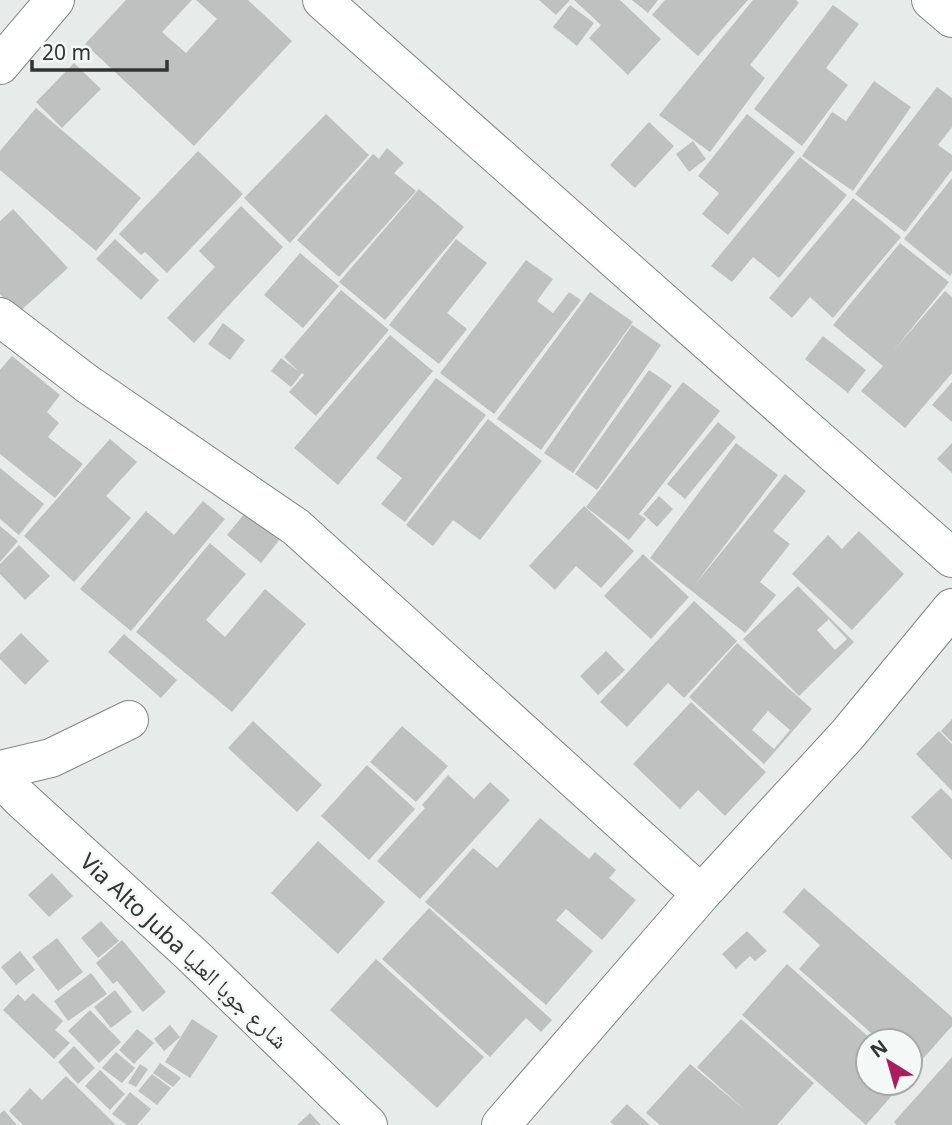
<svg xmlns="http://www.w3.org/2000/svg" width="952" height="1125" font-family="'Noto Sans','Noto Naskh Arabic',sans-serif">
<rect width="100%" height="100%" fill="#e7ebea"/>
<path fill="#bec1c0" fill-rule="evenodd" d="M126 0H192L162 32 186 53 217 19 196 0H248L292 41 194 146 85 44Z
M539 0H570L556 15Z
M574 0H620L661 39 628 75 589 38 601 25Z
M632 0H658L648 13Z
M665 0H748L698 56 652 15Z
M753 0H796L799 3 750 65 765 78 710 152 659 115Z
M570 5 594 23 577 46 553 27Z
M833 5 859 24 826 68 848 85 802 146 754 109Z
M74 63 101 89 62 128 36 102Z
M874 81 911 107 853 191 802 156 832 112 846 121Z
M937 87 952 98V127L938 145 952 155V170L905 232 855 194Z
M36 108 141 198 96 251 0 170V151Z
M326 114 369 155 290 243 244 198Z
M747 114 795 152 728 235 702 214 719 193 698 176Z
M649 122 674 146 635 188 610 165Z
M693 141 706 159 689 172 676 154Z
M387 148 404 163 394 173 416 191 339 277 297 240 373 154 379 159Z
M198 151 243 194 167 273 145 252 141 255 119 234Z
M800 157 847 195 779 278 753 257 732 282 711 266Z
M952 178V273L950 276 904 239Z
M419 189 464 227 385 320 339 282Z
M853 198 901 237 833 318 810 297 792 318 769 298Z
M241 206 283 247 194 343 167 318 215 267 199 251Z
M13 209 68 268 18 313 0 294V221Z
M115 239 159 280 141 300 96 259Z
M456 239 487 263 447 313 467 329 439 364 389 325Z
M900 243 949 282 895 349 945 291 952 297V373L905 428 861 391 883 366 833 325Z
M300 253 339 286 303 328 264 295Z
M526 260 553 279 537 301 553 313 569 292 581 300 494 414 440 373Z
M341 290 389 330 316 416 289 392 304 375 302 373 291 387 271 371 281 358 299 372 284 357Z
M590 292 633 322 541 450 497 419Z
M223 323 245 340 230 360 208 344Z
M632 325 661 345 573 473 544 453Z
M390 335 433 371 338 485 294 448Z
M823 336 866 370 848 393 805 359Z
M12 356 60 395 47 412 59 423 48 437 83 464 55 498 0 454V370Z
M649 370 672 386 597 490 575 474Z
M436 378 486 415 405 522 381 504 402 478 376 458Z
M683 382 720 411 639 514 646 519 629 540 586 507Z
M952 382V422L932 405Z
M488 419 542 461 480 540 453 520 433 546 406 525Z
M718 422 736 437 685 499 667 484Z
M110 439 137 462 106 496 131 518 74 582 24 536Z
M736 443 778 475 693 587 785 474 806 491 773 531 790 544 760 582 776 595 745 633 650 558Z
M952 443V473L937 459Z
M0 468 44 504 19 535 0 519Z
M659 496 673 509 657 527 643 514Z
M203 501 225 519 131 631 80 589 146 511 174 535Z
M584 506 634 551 601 588 576 566 555 590 529 566Z
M250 507 284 534 261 563 227 535Z
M0 526 18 541 0 562Z
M859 531 904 574 852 630 792 574 828 535 842 549Z
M210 543 246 574 206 620 225 637 265 589 306 624 232 712 136 632Z
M19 545 50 576 25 600 0 574V564Z
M643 554 689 597 651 639 604 596Z
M798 586 830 618 817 630 835 650 847 639 829 620 830 618 854 642 799 696 743 639Z
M694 601 737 641 684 698 668 683 627 727 600 702Z
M21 633 49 661 25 685 0 659V654Z
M124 634 177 680 161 698 108 652Z
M737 643 812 709 764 764 689 697ZM768 711 790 730 774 749 752 730Z
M606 651 625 670 598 695 580 676Z
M691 702 766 772 725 816 698 790 680 809 633 764Z
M952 719V742L941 731Z
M253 721 322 785 297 812 228 748Z
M402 726 448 766 416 802 370 762Z
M939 731 952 744V791L916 754Z
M367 765 415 809 369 860 321 816Z
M448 775 474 799 490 782 510 800 420 899 377 861 425 808 422 805Z
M941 788 952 799V860L911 817Z
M540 818 589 859 595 852 616 870 609 878 636 900 602 940 566 909 556 920 593 951 546 1005 425 902 473 848 497 868Z
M318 841 385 902 338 954 271 893Z
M52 873 73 896 49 917 28 895Z
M804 888 952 1017V1026L913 1070 910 1067V1041H880L799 969 820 945 783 912Z
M429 908 552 1020 541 1032 526 1018 490 1057 382 959Z
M101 921 119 941 98 958 81 938Z
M747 931 767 951 755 961 750 956 736 969 722 954Z
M57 938 83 972 58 991 32 957Z
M122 940 166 992 143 1012 117 981 113 984 96 963Z
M20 951 35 970 16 985 1 967Z
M376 959 484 1057 437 1108 330 1010Z
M787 964 873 1041H868V1083H903L866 1125 742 1015Z
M91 973 107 994 68 1021 54 1001Z
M115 990 132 1012 111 1028 94 1007Z
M33 993 63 1021 55 1030 70 1043 54 1059 3 1010 18 994 25 1001Z
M90 1010 121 1042 99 1063 68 1031Z
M192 1019 218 1036 190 1078 165 1062Z
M741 1019 814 1083 777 1125H660L646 1113 690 1064 745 1110 697 1067Z
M170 1025 180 1037 164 1051 154 1039Z
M137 1029 154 1043 134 1064 119 1050Z
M74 1046 95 1068 78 1084 58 1062Z
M116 1052 135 1068 122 1083 102 1068Z
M952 1057V1125H897L894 1122Z
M160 1063 181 1078 173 1087 153 1073Z
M140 1064 148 1069 136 1087 128 1083Z
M100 1070 125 1094 110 1110 85 1086Z
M152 1074 171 1088 157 1105 138 1091Z
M66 1076 116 1125H23L9 1111 30 1088 42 1100Z
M130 1092 151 1109 137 1125H127L112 1114Z
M627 1104 650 1125H614L610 1122Z
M4 1110 17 1125H0V1114Z
M310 1113 321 1125H297Z"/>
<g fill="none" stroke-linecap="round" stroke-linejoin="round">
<g stroke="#828584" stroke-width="40">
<path id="minor" d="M322 0 952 558
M931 0 952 18
M0 65 55 0
M0 317 86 383 296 527 701 894
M0 770 51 758 129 720
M0 777 20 798 191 954 368 1125
M501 1125 701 894 848 734 952 608"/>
</g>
<use href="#minor" stroke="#fff" stroke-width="38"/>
</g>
<g text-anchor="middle" stroke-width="5" stroke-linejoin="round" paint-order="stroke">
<g font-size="23" fill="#323433" stroke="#f4f8f7">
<text transform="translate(184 951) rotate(43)" y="8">Via Alto Juba شارع جوبا العليا</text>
</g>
</g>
<g transform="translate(889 1062) rotate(323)"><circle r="33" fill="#f4f8f7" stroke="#a6aaa9" stroke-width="2"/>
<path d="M0-5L12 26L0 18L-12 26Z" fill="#ac1e5b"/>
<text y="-10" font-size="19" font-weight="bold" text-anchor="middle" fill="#323433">N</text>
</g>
<path d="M32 60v10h135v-10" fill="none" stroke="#323433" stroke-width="3.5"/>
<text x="42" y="60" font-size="21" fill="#323433" stroke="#f4f8f7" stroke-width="5" paint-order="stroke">20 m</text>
</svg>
